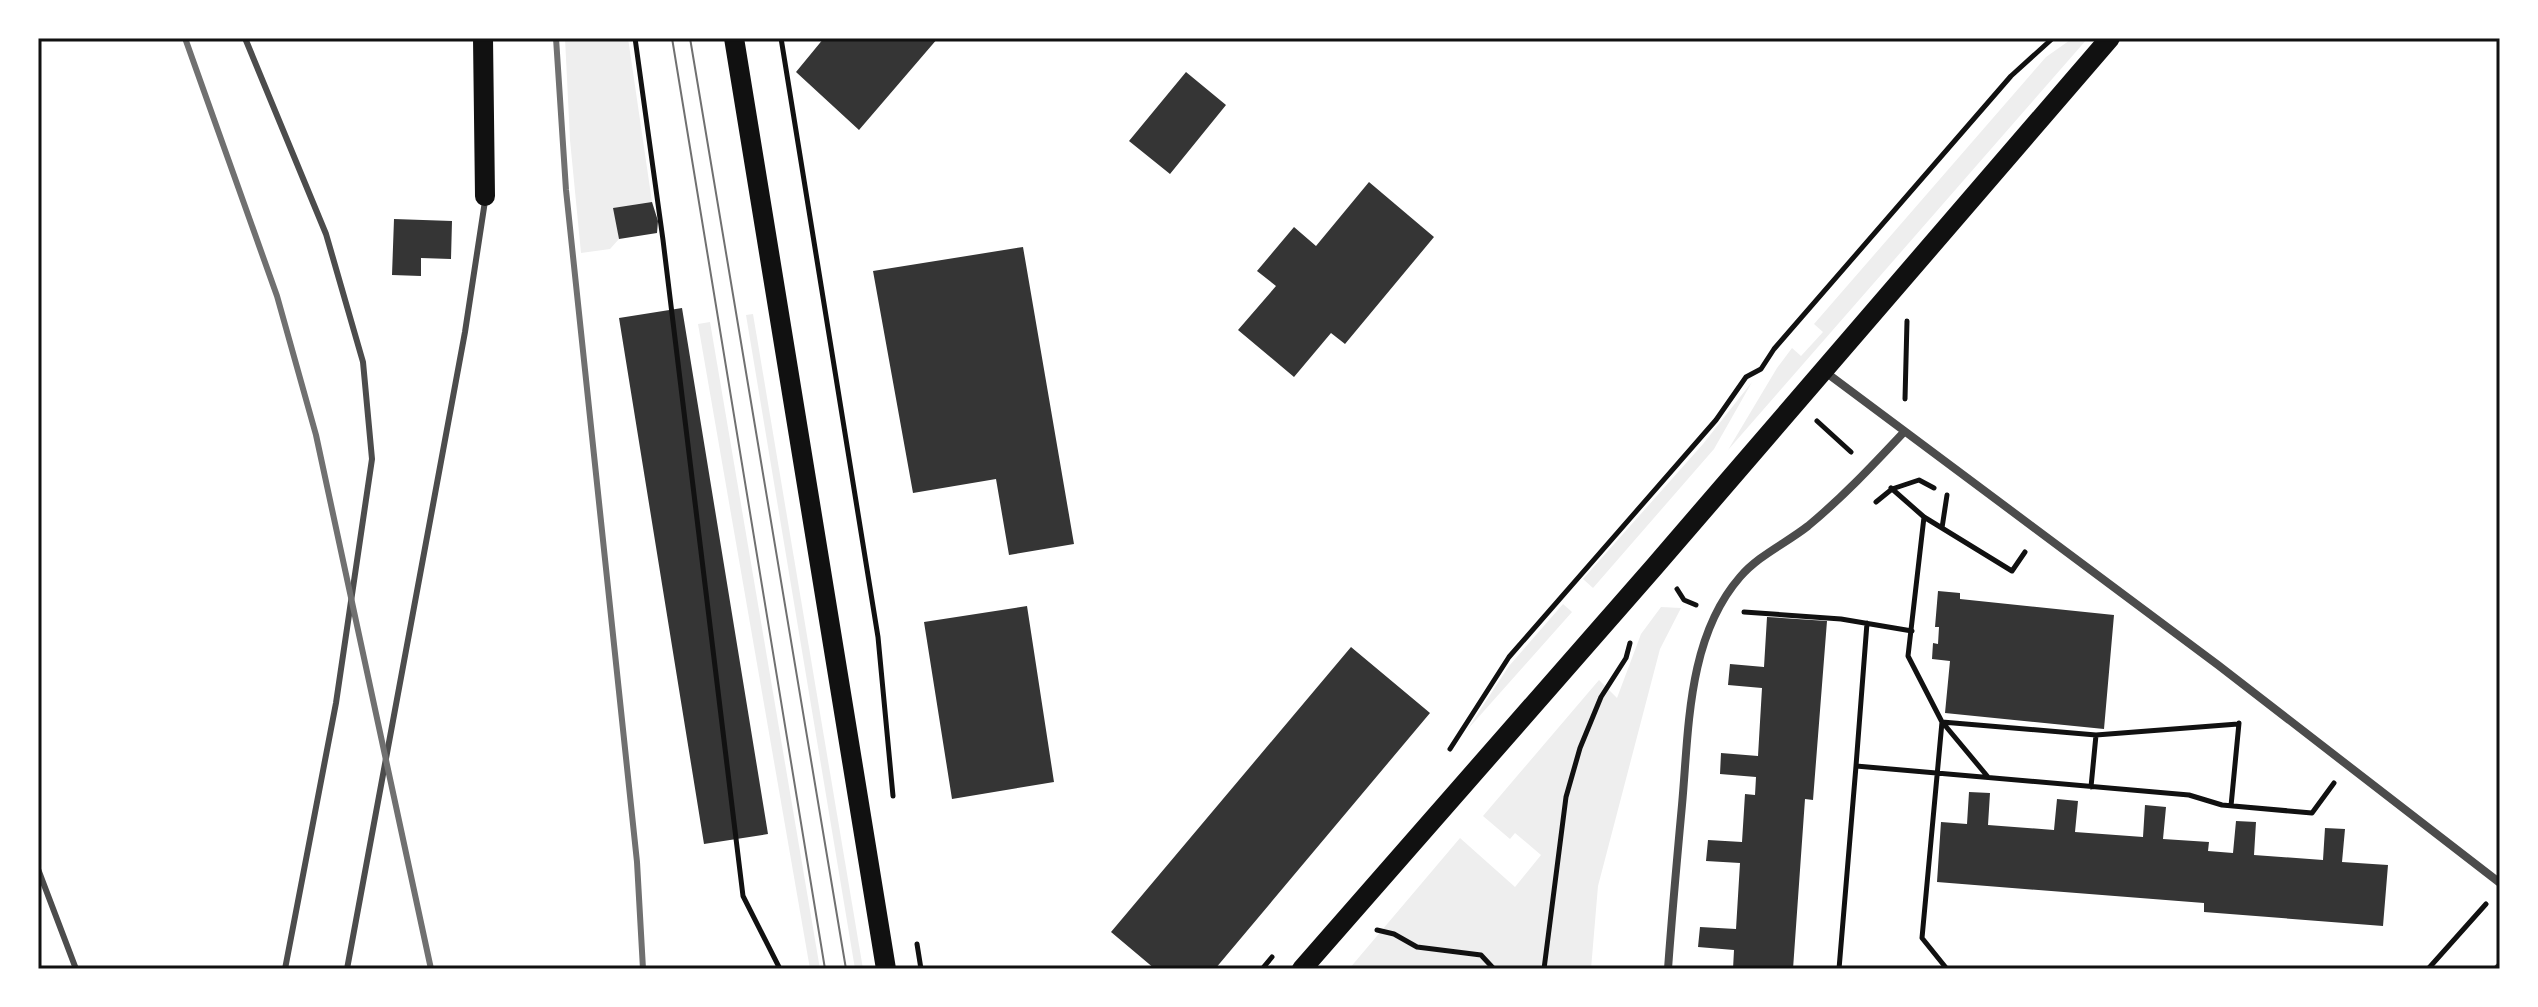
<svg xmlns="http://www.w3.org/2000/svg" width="2538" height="1007" font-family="Barlow,sans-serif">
<rect width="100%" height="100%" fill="#fff"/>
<path fill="#eee" d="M565 38H628L652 202 614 208 619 239 610 249 581 253 570 140Z
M2073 38H2088L1728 450 1777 368 1792 348 1801 356 1823 332 1814 324 2046 57Z
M753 314 863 969H855L746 315Z
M710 322 820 969H810L698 324Z
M1752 382 1714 449 1593 588 1583 579 1703 444Z
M1563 604 1572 612 1467 730 1509 666Z
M1661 607 1681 608 1660 649 1598 886 1591 969H1349L1460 838 1515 887 1541 855 1515 833 1510 839 1483 816 1599 680 1617 698 1641 634Z"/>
<path fill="#353535" d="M824 38H938L859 130 796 72Z
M1186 72 1226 105 1170 174 1129 141Z
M1369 182 1434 237 1345 344 1331 333 1294 377 1238 330 1276 286 1257 271 1294 227 1316 246Z
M652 202 658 221 657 233 619 239 613 208Z
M394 219 452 221 451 259 421 258V276L392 275Z
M1023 247 1074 544 1009 555 996 479 913 493 873 271Z
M682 308 768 834 704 844 619 318Z
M1938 591 1960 593V599L2114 615 2104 729 1945 713 1950 661 1932 659 1933 643 1938 644 1939 627H1935Z
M1027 606 1054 782 952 799 924 622Z
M1767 617 1827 621 1813 800 1805 799 1793 969H1733L1734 950 1698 947 1700 927 1736 929 1740 863 1706 861 1708 840 1742 842 1745 794 1755 795 1756 777 1720 774 1721 753 1758 756 1762 688 1728 685 1730 664 1764 667Z
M1351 647 1430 713 1215 969H1155L1111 932Z
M1969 792 1990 793 1988 825 2054 830 2057 799 2078 801 2075 832 2143 837 2145 805 2166 807 2163 839 2209 842 2208 851 2233 853 2236 821 2256 822 2254 855 2323 860 2325 828 2345 829 2342 862 2388 865 2383 926 2204 912V903L1937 882 1941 822 1967 824Z"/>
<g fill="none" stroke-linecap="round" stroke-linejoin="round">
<path stroke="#111" stroke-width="5" d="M635 38 663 240 743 896 780 969
M781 38 878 637 893 796
M1905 399 1907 321
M1817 421 1851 452
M1891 488 1924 517 2012 571 2025 552
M1876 502 1892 489 1919 480 1934 488
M1924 517 1908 656 1942 722 1922 938 1947 969
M1942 528 1947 495
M1677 589 1684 600 1696 605
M1744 612 1841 619 1912 631
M1942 722 2096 735
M1943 723 1988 777
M1450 749 1509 657 1716 420 1746 377 1761 369 1774 349 2011 76 2053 38
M1856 766 1867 623
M2091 787 2096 735 2238 724
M2231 806 2239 723
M1377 930 1394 934 1417 947 1481 955 1494 969
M917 944 921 969
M1262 969 1272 957
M1544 969 1566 797 1580 748 1601 697 1626 658 1630 643
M1839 969 1856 766 2189 795 2222 805 2312 813 2334 783
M2428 969 2486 904"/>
<path stroke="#4c4c4c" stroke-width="6" d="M245 38 326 234 363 362 372 459 336 703 285 969
M38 869 76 969
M347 969 465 332 485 201"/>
<path stroke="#4c4c4c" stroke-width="8" d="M1824 371 2218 665 2500 883
M1668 969C1672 914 1677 859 1682 805 1689 729 1687 638 1740 577 1759 555 1785 544 1808 526 1843 497 1873 465 1904 432
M2497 969 2500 966"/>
<path stroke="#111" stroke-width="20" d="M483 38 485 196
M734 38 886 969
M1302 969 1655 566 2110 38"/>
<path stroke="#707070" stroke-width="2" d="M672 38 825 969
M690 38 846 969"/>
<path stroke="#707070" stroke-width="6" d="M185 38 277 296 316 435 431 969
M556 38 566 190 637 862 643 969"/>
</g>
<rect width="2538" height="1007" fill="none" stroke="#ffffff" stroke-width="80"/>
<rect x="40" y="40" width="2458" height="927" fill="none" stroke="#111" stroke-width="3"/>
</svg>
